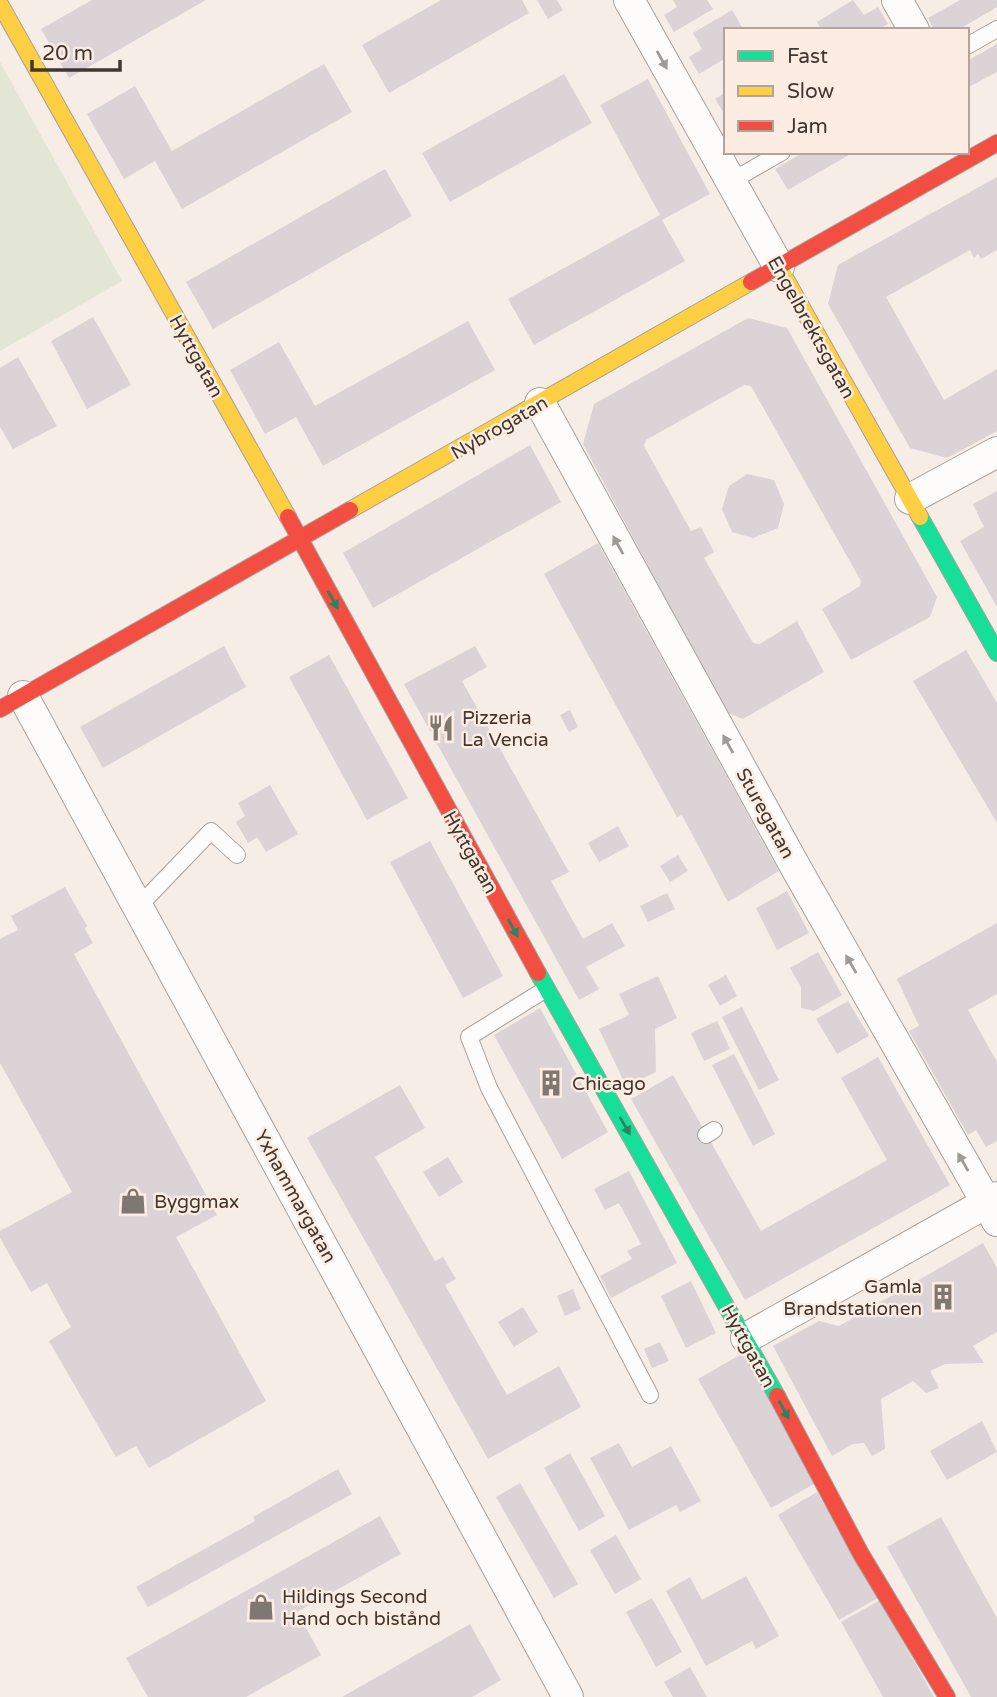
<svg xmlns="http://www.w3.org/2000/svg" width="997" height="1697" font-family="'Varela Round',sans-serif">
<rect width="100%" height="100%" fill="#f7ede7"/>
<path fill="#e4e6d5" d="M0 62 122 281 0 351Z"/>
<path fill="#dbd3d6" d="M92 0H206L69 78 41 29Z
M441 0H522L529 13 389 93 362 45Z
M537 0H557L563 10 548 19Z
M673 0H707L713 9 674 32 664 15 677 7Z
M853 0 864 15 878 7 888 24 877 30H821L817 22Z
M960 0H997V7L958 30H934L928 18Z
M732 10 742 27 726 30V58L699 74 689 57 702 49 693 33Z
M997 44V72L967 88V61Z
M324 64 352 112 182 209 155 161 124 179 87 114 135 86 172 151Z
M564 74 592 123 450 202 422 153Z
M648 79 710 194 662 220 685 261 534 345 508 299 660 215 600 105Z
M726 92V117L715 99Z
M804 152H848L849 155 788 190 775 169Z
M385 169 412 216 213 329 186 282Z
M997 177V250L981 259 978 254 974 258 970 250 886 297 944 400 997 369V431L947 458 910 448 828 304 838 265Z
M93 317 131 385 87 409 51 341Z
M748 318 787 328 937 597 930 617 851 660 822 609 860 586 861 581 751 386 744 385 646 440 644 446 691 531 701 527 714 552 704 558 753 643 760 644 797 621 824 672 743 719 726 712 583 444 594 404Z
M468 321 495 370 323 466 296 417 265 434 230 370 279 342 315 406Z
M18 357 57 426 13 449 0 427V368Z
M530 445 561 502 373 608 343 553Z
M747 474 774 480 784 504 778 528 753 538 732 532 722 509 729 486Z
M997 491V607L960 541 984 527 973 504Z
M598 543 779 871 728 902 682 815 677 817 544 574Z
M224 646 246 687 103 768 80 727Z
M475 646 487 667 462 681 569 872 551 881 583 939 612 923 625 946 586 967 599 989 579 1000 404 684Z
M966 650 997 703V823L913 681Z
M329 655 408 798 367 820 289 677Z
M570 710 578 727 569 732 560 715Z
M270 785 298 834 266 852 257 837 248 843 236 822 245 816 238 803Z
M618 826 629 846 599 862 588 843Z
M430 841 503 976 463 998 390 862Z
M678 855 688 871 670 882 660 866Z
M65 887 87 926 85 929 93 943 74 954 217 1215 176 1237 266 1401 149 1468 136 1446 116 1457 49 1341 71 1327 47 1283 31 1292 0 1238V1231L72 1192 0 1063V939L18 930 11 916Z
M787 891 809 933 777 950 756 908Z
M667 893 675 909 648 922 640 906Z
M997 923V994L968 1010 997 1062V1141L986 1147 976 1130 968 1135 909 1031 919 1026 897 979Z
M818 952 842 995 814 1011 801 1008V987L790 968Z
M726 975 737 996 720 1006 708 985Z
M658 976 677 1018 655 1029 656 1072 626 1086 599 1029 629 1015 619 994Z
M848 1001 869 1036 837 1054 816 1019Z
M742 1007 779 1080 759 1090 722 1017Z
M540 1008 608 1132 562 1159 494 1035Z
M717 1021 730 1049 704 1061 691 1033Z
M734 1054 775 1134 753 1146 712 1065Z
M878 1057 950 1185 745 1300 631 1099 673 1075 761 1231 887 1160 841 1078Z
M400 1085 425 1128 375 1157 435 1261 443 1257 456 1279 445 1285 507 1395 559 1366 581 1407 488 1459 307 1138Z
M448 1157 463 1182 439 1197 423 1172Z
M629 1171 677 1263 611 1298 600 1276 632 1259 627 1251 641 1244 619 1203 605 1210 594 1189Z
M983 1243 997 1268V1332L973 1346 984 1363 945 1364 930 1371 939 1388 926 1393 913 1381 881 1399 885 1449 872 1456 864 1443 853 1444 832 1456 773 1346 819 1321 839 1326Z
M691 1281 716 1333 686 1348 661 1296Z
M573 1289 581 1309 565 1316 557 1296Z
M523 1307 538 1332 514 1347 498 1322Z
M660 1342 669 1361 652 1368 644 1349Z
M743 1353 816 1483 771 1508 698 1379Z
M982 1421 997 1452 947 1480 930 1451Z
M619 1443 632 1467 671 1446 701 1501 680 1512 676 1505 629 1530 590 1458Z
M570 1453 605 1516 579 1531 544 1468Z
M338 1469 352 1494 148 1607 136 1587 255 1521 253 1517Z
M520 1483 578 1584 554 1598 496 1497Z
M817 1492 878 1598 839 1620 778 1515Z
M380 1516 401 1554 297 1612 321 1655 246 1697H148L126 1658Z
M941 1517 997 1618V1697H971L887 1547Z
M616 1535 641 1579 615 1594 590 1550Z
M746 1576 779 1636 756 1649 752 1641 706 1666 666 1591 690 1577 702 1600Z
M652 1598 682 1652 656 1667 626 1612Z
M880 1600 934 1697H883L841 1622Z
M470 1624 501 1680 472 1697H342Z
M690 1667 707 1697H673L664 1682Z"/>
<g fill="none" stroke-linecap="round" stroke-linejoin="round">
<g stroke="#a9a19c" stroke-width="18">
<path id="lane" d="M967 46 997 29
M730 182 782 152
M137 908 211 831 237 855
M546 989 469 1037 489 1088 650 1395
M706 1135 714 1130"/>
</g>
<g stroke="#a9a19c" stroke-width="32">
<path id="street" d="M629 0 779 267
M897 0 914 30
M540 403 796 868 997 1221
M910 499 997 452
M23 696 568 1697
M746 1338 997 1197"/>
</g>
<g stroke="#a9a19c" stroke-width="18">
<path id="fast" d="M920 517 997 653
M538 973 777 1396"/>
</g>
<g stroke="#a9a19c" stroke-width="18">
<path id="slow" d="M0 4 288 517
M779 267 920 517
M350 510 751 282"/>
</g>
<g stroke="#a9a19c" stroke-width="18">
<path id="jam" d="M751 282 997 143
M288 517 538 973
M0 709 350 510
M777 1396 861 1554 947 1697"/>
</g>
<use href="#lane" stroke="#fefcfb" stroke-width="16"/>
<use href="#street" stroke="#fefcfb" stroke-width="30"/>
<use href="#fast" stroke="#16e098" stroke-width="16"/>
<use href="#slow" stroke="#ffcf43" stroke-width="16"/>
<use href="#jam" stroke="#f24e42" stroke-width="16"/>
</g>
<defs><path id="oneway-solid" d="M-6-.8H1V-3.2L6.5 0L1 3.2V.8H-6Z" transform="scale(1.75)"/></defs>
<g fill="#9e9a96">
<use href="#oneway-solid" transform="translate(662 60) rotate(61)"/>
<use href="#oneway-solid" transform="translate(618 545) rotate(-119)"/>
<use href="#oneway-solid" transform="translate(728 744) rotate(-119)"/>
<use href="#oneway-solid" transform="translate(851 964) rotate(-120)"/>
<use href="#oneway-solid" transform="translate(963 1162) rotate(-120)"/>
</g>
<g fill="#2d835f">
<use href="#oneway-solid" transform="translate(333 600) rotate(61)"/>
<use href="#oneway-solid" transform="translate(513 928) rotate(61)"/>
<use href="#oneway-solid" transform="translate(625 1126) rotate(60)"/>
<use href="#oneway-solid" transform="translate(784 1410) rotate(62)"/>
</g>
<defs>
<g id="restaurant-bare" transform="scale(2.1)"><path d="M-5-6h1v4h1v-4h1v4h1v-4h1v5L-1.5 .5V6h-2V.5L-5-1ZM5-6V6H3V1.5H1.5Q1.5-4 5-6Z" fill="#7f7771" stroke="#fdece1" stroke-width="2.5" paint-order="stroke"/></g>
<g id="building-bare" transform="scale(2.1)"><path d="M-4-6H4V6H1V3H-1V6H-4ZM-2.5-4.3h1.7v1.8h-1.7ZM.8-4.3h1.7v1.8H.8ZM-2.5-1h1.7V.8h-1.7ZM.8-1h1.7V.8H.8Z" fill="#7f7771" stroke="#fdece1" stroke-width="2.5" paint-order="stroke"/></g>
<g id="shop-bare" transform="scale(2.1)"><path d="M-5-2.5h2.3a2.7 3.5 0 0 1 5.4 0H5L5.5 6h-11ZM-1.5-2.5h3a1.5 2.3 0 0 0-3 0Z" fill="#7f7771" stroke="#fdece1" stroke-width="2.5" paint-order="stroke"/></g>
</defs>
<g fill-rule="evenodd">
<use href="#restaurant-bare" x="441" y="728"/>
<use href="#building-bare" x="551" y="1083"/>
<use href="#shop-bare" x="133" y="1201"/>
<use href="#building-bare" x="943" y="1297"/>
<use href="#shop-bare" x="261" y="1607"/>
</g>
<g text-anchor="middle" stroke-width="5" stroke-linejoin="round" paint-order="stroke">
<g font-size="19" fill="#3f3731" stroke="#fdece1">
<text transform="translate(812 327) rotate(61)" y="7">Engelbrektsgatan</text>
<text transform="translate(197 356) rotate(61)" y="7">Hyttgatan</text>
<text transform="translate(499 427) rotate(-30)" y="7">Nybrogatan</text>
<text transform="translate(766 813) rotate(61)" y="7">Sturegatan</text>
<text transform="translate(471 852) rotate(61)" y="7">Hyttgatan</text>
<text transform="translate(296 1196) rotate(61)" y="7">Yxhammargatan</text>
<text transform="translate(749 1346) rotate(61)" y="7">Hyttgatan</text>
</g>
<g font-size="19" fill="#3f3731" stroke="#fdece1" text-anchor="start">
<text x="462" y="724">Pizzeria<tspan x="462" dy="22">La Vencia</tspan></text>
<text x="572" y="1090">Chicago</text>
<text x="154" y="1208">Byggmax</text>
<text x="922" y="1293" text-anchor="end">Gamla<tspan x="922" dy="22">Brandstationen</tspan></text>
<text x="282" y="1603">Hildings Second<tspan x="282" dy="22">Hand och bistånd</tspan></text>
</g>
</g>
<rect x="724" y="28" width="245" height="126" fill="#fdece1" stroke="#b1a49b" stroke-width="2"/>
<rect x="738" y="51" width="35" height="10" fill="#16e098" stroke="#b1a49b" stroke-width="2"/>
<text x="787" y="63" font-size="21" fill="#3f3731">Fast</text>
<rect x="738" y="86" width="35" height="10" fill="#ffcf43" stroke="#b1a49b" stroke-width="2"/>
<text x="787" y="98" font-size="21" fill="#3f3731">Slow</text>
<rect x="738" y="121" width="35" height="10" fill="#f24e42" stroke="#b1a49b" stroke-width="2"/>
<text x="787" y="133" font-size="21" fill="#3f3731">Jam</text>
<path d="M32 60v10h88v-10" fill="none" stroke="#3f3731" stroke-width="3.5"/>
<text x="42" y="60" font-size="21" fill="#3f3731" stroke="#fdece1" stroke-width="5" paint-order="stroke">20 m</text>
</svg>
